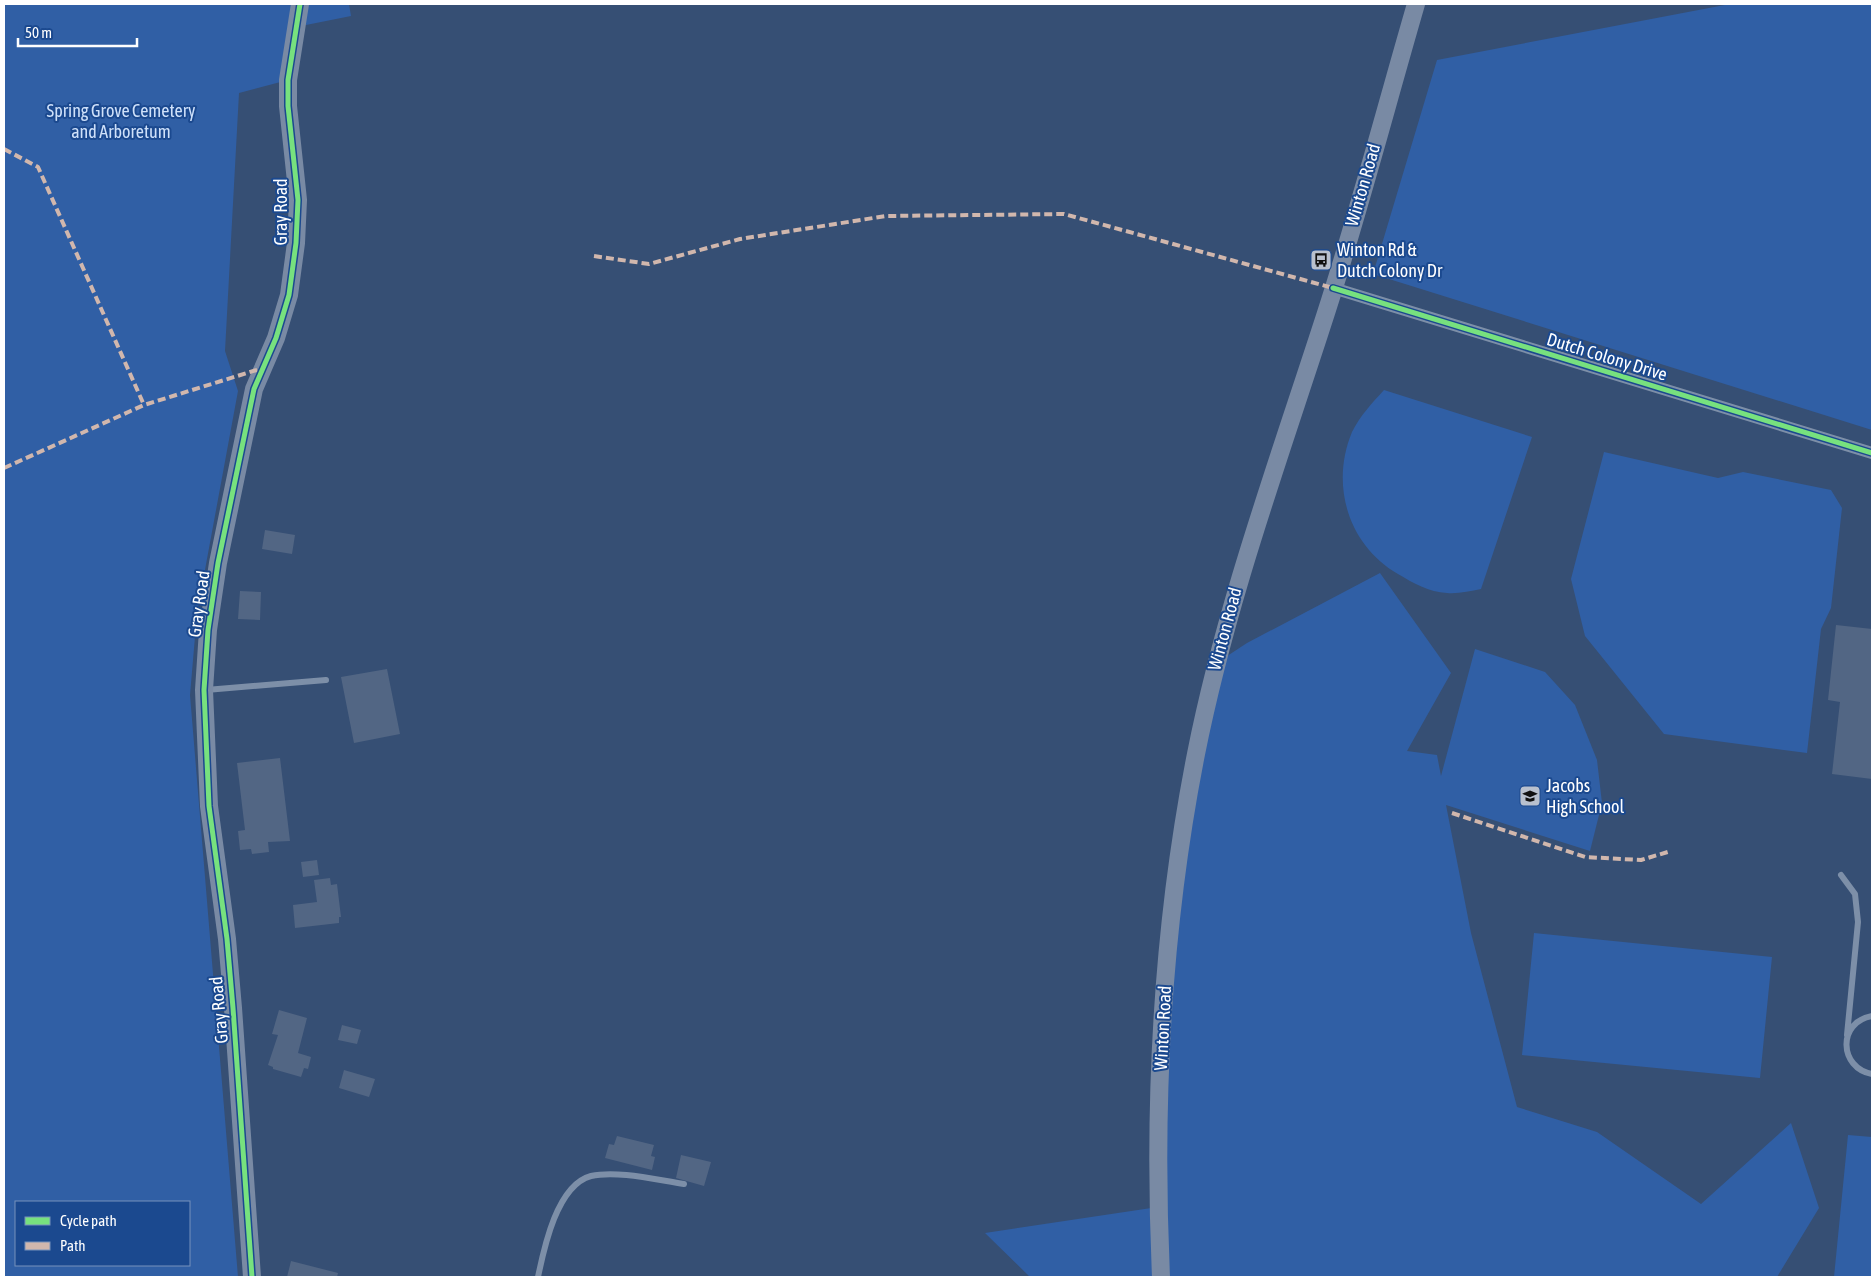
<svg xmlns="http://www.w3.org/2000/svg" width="1876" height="1281" font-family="'Asap Condensed',sans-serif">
<rect width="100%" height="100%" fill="#364f74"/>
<path fill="#305fa5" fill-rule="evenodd" d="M4 4H349L351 16 296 27 288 80 239 93 225 351 238 391 197 613 190 695 238 1277H4ZM16 1202H189V1265H16Z
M1730 4H1872V430L1373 274 1437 60Z
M1384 390 1532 437 1481 589C1470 591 1458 594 1447 593 1429 592 1413 583 1398 574 1348 545 1330 485 1352 432 1360 416 1372 403 1384 390Z
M1604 452 1718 478 1743 472 1831 490 1842 508 1831 608 1821 629 1807 753 1664 734 1585 636 1571 579Z
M1380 573 1451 673 1407 751 1437 755 1441 776 1475 649 1545 672 1575 705 1597 760 1602 803 1590 851 1446 805 1471 933 1517 1107 1597 1132 1701 1204 1791 1123 1819 1208 1777 1277H1030L985 1233 1158 1207 1162 1023 1215 664 1247 643Z
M1534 933 1772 957 1760 1078 1522 1055Z
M1848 1135 1872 1137V1277H1834Z"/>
<path fill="#526684" d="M265 530 295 535 292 554 262 549Z
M240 591 261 592 260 620 238 619Z
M1836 625 1872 629V779L1832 774 1840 702 1828 700Z
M387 669 400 734 354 743 341 677Z
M280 758 290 841 268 842 269 852 252 854 251 849 240 850 238 831 245 830 237 763Z
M317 860 319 875 303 877 301 862Z
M330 878 331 885 337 884 341 917H339V923L295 928 293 905 317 902 314 880Z
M279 1010 307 1018 298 1053 311 1057 308 1069 304 1068 301 1077 273 1069V1067L268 1065 278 1035 272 1034Z
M342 1025 361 1030 357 1044 338 1040Z
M344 1070 375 1079 369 1097 339 1088Z
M617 1136 654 1145 651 1156 655 1157 652 1170 605 1158 609 1144 614 1145Z
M681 1155 711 1162 704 1186 676 1178Z
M291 1261 338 1273 337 1277H287Z"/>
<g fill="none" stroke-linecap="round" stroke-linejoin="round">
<path stroke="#7d8fa8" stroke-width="6" d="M206 690 326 680
M1841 875 1855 894 1858 922 1847 1035
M1872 1016C1837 1022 1839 1068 1872 1074
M538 1277C544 1248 557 1185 591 1176 617 1170 657 1180 684 1184"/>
<path stroke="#7d8fa8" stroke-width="12" d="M1333 288 1872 453"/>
<path stroke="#798aa4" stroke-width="18" d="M252 1277 233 1008 227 939 209 806 204 690 208 630 218 563 254 389 276 338 289 295 296 243 298 200 288 106V80L300 4
M1161 1277C1153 1102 1162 926 1196 754 1226 603 1279 459 1326 313 1359 211 1386 107 1416 4"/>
<path stroke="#d1b7ad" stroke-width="4" stroke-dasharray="8 4" stroke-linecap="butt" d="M4 149 38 167 144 405
M594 256 649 264 740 239 886 216 1064 214 1333 288
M4 468 144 405 263 368
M1452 813 1585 857 1641 860 1671 851"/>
<g stroke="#1b498f" stroke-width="8">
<path id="cycleway" d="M1333 288 1872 453
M252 1277 233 1008 227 939 209 806 204 690 208 630 218 563 254 389 276 338 289 295 296 243 298 200 288 106V80L300 4"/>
</g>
<use href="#cycleway" stroke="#77e17e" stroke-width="5"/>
</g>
<defs>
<g id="bus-square" transform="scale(1.125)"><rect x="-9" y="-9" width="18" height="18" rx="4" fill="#b9c1ce" stroke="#1b498f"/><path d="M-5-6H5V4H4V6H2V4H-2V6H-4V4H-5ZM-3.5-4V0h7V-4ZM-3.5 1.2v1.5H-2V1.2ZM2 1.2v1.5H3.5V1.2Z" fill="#111"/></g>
<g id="school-square" transform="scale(1.125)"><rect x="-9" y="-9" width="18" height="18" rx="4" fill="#b9c1ce" stroke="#1b498f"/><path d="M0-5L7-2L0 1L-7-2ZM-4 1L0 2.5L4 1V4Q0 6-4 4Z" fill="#111"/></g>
</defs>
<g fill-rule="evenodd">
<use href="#bus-square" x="1321" y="260"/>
<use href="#school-square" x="1530" y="796"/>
</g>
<g text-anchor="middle" stroke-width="4" stroke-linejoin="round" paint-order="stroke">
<g font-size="18" fill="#cfe1fa" stroke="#1b498f">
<text x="121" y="117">Spring Grove Cemetery<tspan x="121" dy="21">and Arboretum</tspan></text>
</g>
<g font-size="18" fill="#fff" stroke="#1b498f">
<text transform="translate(1363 185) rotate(-74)" y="6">Winton Road</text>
<text transform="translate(281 212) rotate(-90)" y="6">Gray Road</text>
<text transform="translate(1607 357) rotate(17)" y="6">Dutch Colony Drive</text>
<text transform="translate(199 604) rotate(-82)" y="6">Gray Road</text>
<text transform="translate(1225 629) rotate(-75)" y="6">Winton Road</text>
<text transform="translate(219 1010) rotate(-95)" y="6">Gray Road</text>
<text transform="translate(1163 1028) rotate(-87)" y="6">Winton Road</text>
</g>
<g font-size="18" fill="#fff" stroke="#1b498f" text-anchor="start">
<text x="1337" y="256">Winton Rd &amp;<tspan x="1337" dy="21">Dutch Colony Dr</tspan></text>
<text x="1546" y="792">Jacobs<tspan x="1546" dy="21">High School</tspan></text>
</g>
</g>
<rect width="1876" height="1281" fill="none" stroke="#ffffff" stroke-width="10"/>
<rect x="15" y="1201" width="175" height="65" fill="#1b498f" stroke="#7692bc"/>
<rect x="25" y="1217" width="25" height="8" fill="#77e17e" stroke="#7692bc"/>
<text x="60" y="1226" font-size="15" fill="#ffffff">Cycle path</text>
<rect x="25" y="1242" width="25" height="8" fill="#d1b7ad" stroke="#7692bc"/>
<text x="60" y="1251" font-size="15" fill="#ffffff">Path</text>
<path d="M18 38v8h119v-8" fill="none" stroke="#ffffff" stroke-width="2.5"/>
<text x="25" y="38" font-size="15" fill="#ffffff" stroke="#1b498f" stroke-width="4" paint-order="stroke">50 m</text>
</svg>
